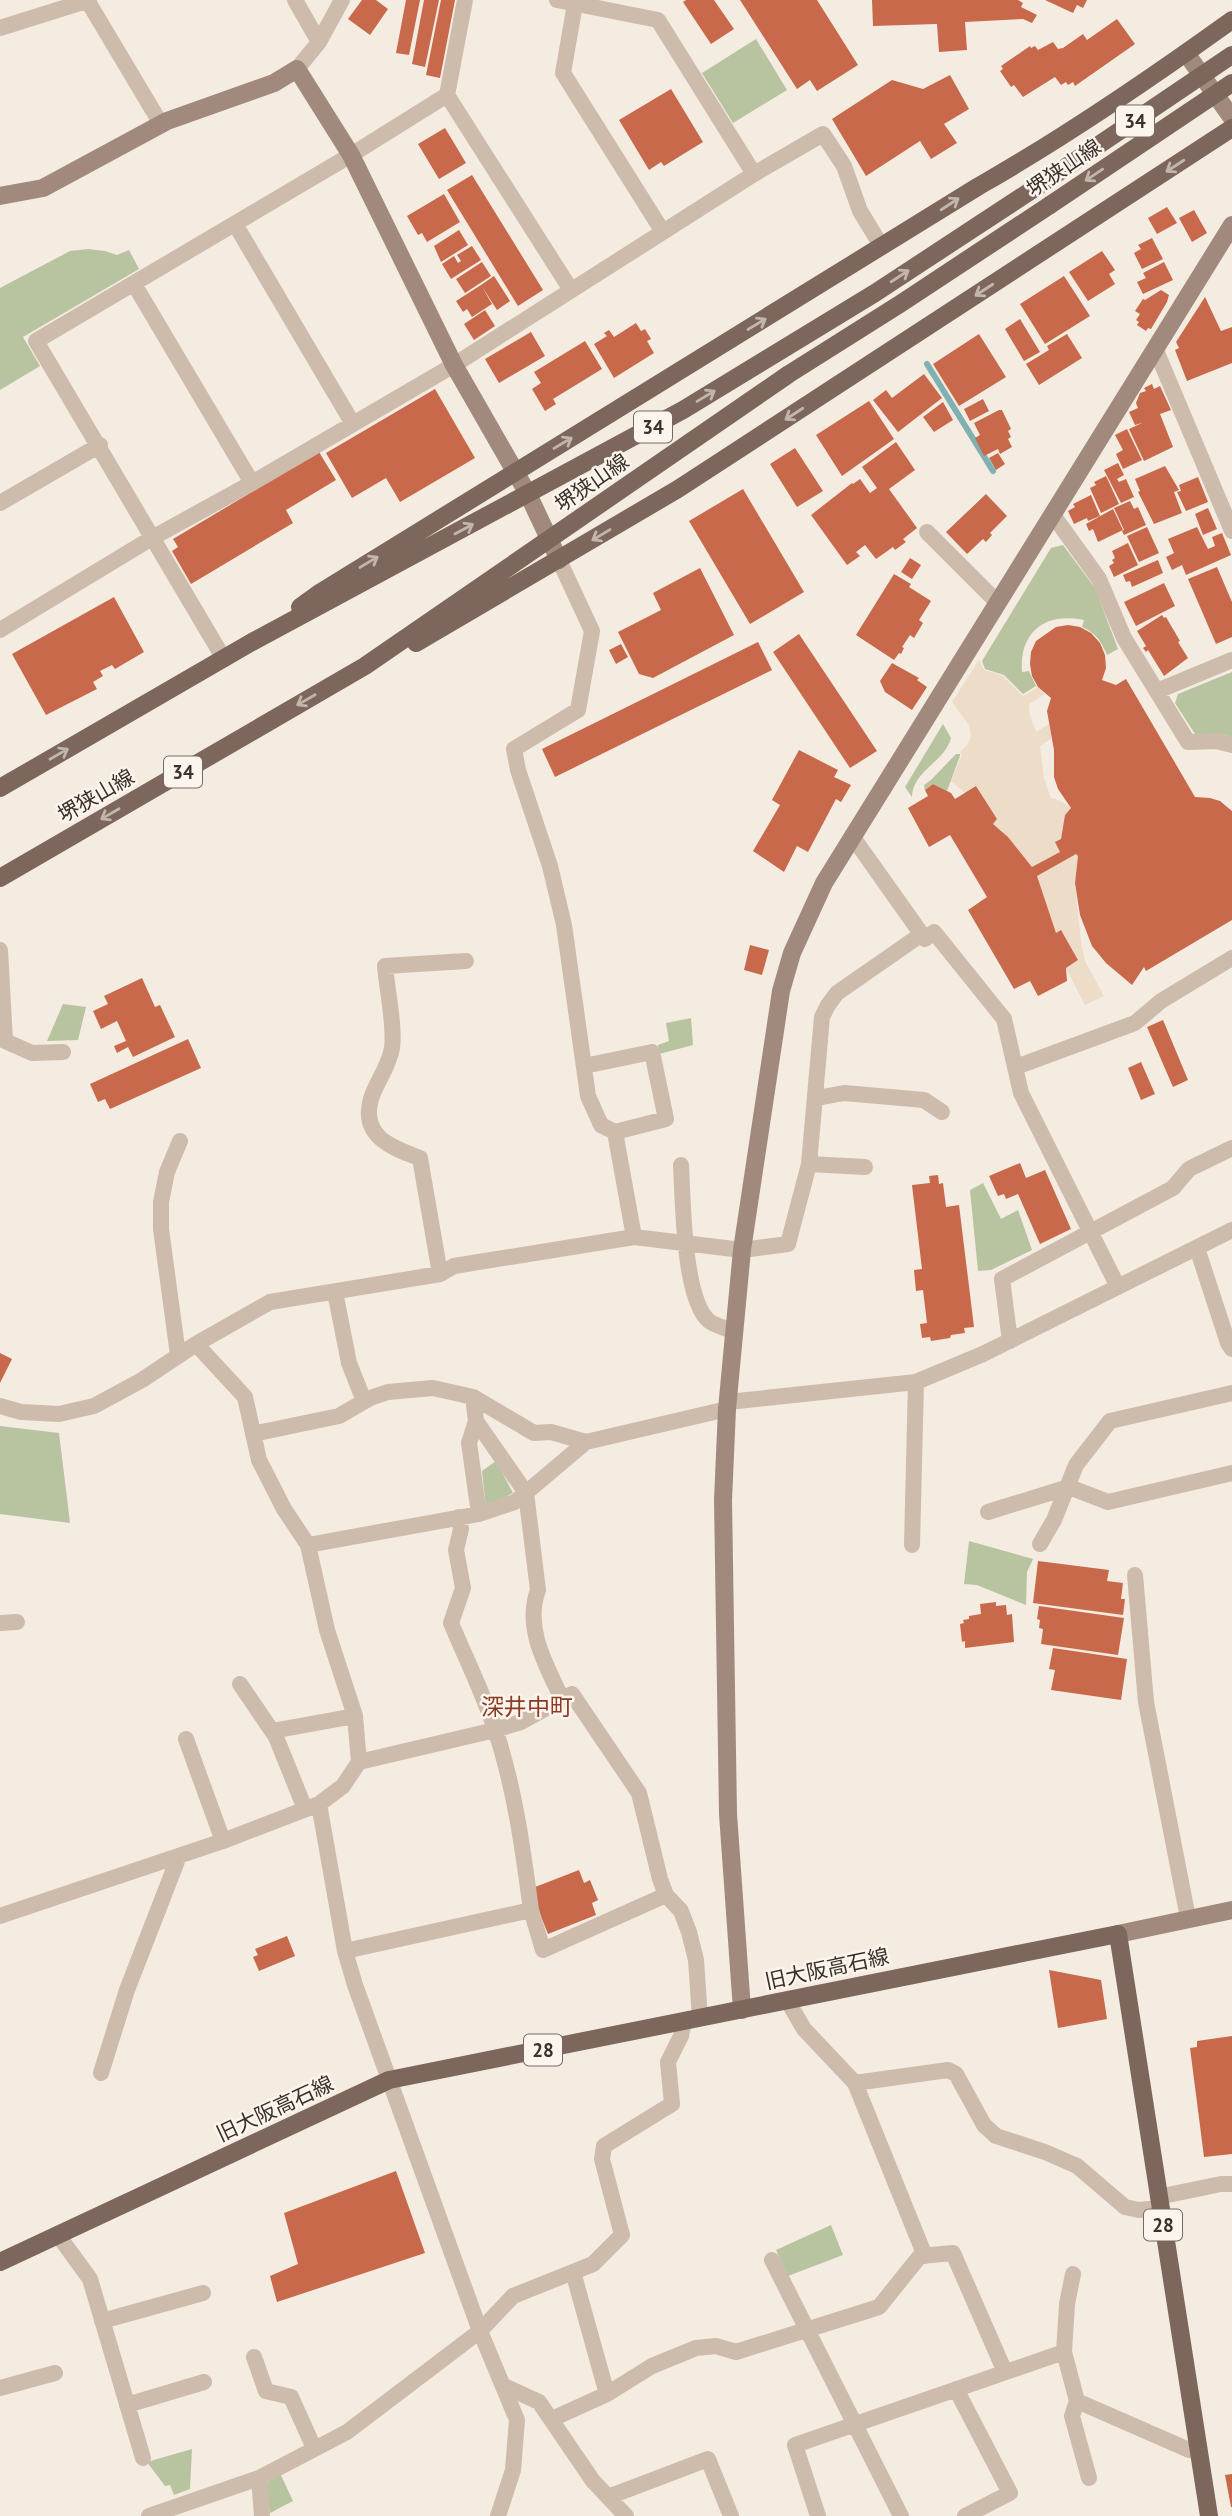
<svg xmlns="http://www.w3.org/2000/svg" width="1232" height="2516" font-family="'PT Sans','Noto Sans JP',sans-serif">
<rect width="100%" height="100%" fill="#f4ebe1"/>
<path fill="#b8c4a0" d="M756 39 787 90 733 123 702 73Z
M88 249 105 251 117 255 129 250 139 269 23 337 40 366 0 390V288L70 251Z
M1063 545 1095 588 1118 649 1107 655C1101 641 1096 633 1082 627L1084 620C1046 612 1019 631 1022 672L1029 671 1036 686 1023 694 1004 675 985 669 982 661 1051 548Z
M1232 672V737C1219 731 1208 739 1195 734L1175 703 1178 694Z
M943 724 951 738C945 762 913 770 912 797L905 787Z
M956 754H960V756L947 791 933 784 925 790 926 797 924 785 931 780Z
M63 1004 86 1007 78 1040 47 1041Z
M691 1018 693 1045 659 1054 658 1045 669 1041 666 1023Z
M983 1183 1001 1219 1018 1210 1032 1250 991 1270 978 1271 970 1190Z
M0 1426 59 1433 70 1523 0 1514Z
M496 1461 513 1493 486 1507 482 1471Z
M969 1541 1033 1559 1027 1572 1026 1605 977 1585 964 1584Z
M831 2225 843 2255 788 2276 776 2250Z
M192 2449 190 2489 174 2495 170 2485 165 2486 147 2462Z
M280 2473 293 2501 270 2513 266 2486 270 2477Z"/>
<path fill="#ecdcc8" d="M979 660 984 670 1003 676 1023 696 1038 687 1045 694 1029 704 1030 715 1036 732 1049 724 1052 738 1040 746 1044 779 1051 798 1061 801 1071 808 1065 815 1061 839 1069 850 1078 856 1075 883 1081 943 1085 961 1104 996 1085 1005 1066 968 1078 960 1062 931 1056 933 1037 876 1031 865 1008 837 993 824 997 819 977 787 965 793 951 781 962 755 960 752 968 744 971 736 969 725 952 702Z"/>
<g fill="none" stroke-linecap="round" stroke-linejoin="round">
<path stroke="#7fb0b2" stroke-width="6" d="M927 364 993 471"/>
</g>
<path fill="#c8694b" d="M362 0H376L388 9 370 35 348 19Z
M406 0H420L409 55 396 53Z
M424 0H439L425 67 412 64Z
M441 0H455L440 78 426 75Z
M686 0H714L734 29 711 44 683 2Z
M740 0H817L858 65 817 91 810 80 797 89Z
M872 0H1018L1023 3 1021 7 1037 15 1032 23 1023 19 965 22 967 50 939 52 937 24 873 26Z
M1045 0H1087L1083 8 1077 5 1073 13Z
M1117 19 1135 44 1075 86 1073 82 1068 85 1066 82 1061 85 1055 77 1023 97 1014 85 1011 87 1000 71 1003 69 1001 66 1030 46 1031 48 1035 46 1038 50 1053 42 1058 49 1063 48 1083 34 1087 40Z
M950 75 969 109 944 124 957 143 931 159 920 141 866 176 832 119 892 80 923 89Z
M671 89 703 142 664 166 661 162 649 170 619 120Z
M445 128 466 163 439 179 418 144Z
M472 175 543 290 518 306 447 190Z
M444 194 460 222 427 242 422 233 418 235 407 216Z
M1167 207 1177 223 1157 234 1148 218Z
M1194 210 1207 233 1192 242 1179 218Z
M459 230 468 245 441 262 434 246Z
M1152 238 1163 259 1142 269 1134 253 1141 249 1138 245Z
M472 246 481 260 451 279 442 264 454 256 458 263 461 261 457 255Z
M1102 251 1115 270 1109 274 1115 284 1088 301 1069 272Z
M482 262 491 276 465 293 456 279Z
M1164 262 1173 280 1143 294 1137 282 1146 278 1143 273Z
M494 276 510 301 497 310 481 285Z
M1064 276 1090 316 1045 344 1020 304Z
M481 285 492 304 472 317 467 309 463 312 456 301Z
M1161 290 1169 295 1167 302 1151 329 1148 328 1146 331 1137 325 1139 322 1136 320 1140 314 1135 311 1143 299 1145 300Z
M1205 297 1221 331 1232 327V363L1187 381 1175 350 1179 348 1176 342Z
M485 310 495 326 474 340 464 324Z
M1020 319 1040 352 1024 361 1005 329Z
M636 323 641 331 645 329 651 339 647 341 654 353 614 378 594 344 607 336 604 333 609 330 614 337Z
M531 332 545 356 499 383 485 359Z
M979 334 1006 377 959 406 933 364Z
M1067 334 1082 358 1039 385 1026 364 1049 350 1047 346Z
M585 341 602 369 553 399 556 404 545 411 532 389 541 383 534 372Z
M924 374 942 398 898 432 873 400 886 390 892 398Z
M1152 384 1154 389 1160 386 1171 410 1160 414 1173 447 1144 461 1129 429 1142 423 1135 425 1129 412 1138 408 1136 403 1140 393 1146 391 1144 388Z
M435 389 475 458 400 502 386 478 352 498 326 453Z
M983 399 989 411 970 421 964 409Z
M869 401 894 439 842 476 816 435Z
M943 402 953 420 934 432 923 417Z
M999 410H1002L1011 429 1008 431 1011 437 1008 439 1012 447 1000 454 998 449 984 456 975 438 980 435 974 423Z
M1127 429 1142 460 1123 469 1116 454 1123 450 1115 435Z
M896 442 915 470 889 489 917 528 903 539 906 542 895 550 893 547 876 559 865 545 856 552 860 556 847 565 811 515 852 483 853 484 860 479 870 493 877 488 862 467Z
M795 448 823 491 797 507 770 464Z
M319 452 336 480 286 510 293 523 191 584 172 551 178 547 173 539Z
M998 453 1005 464 996 470 989 458Z
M1118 463 1124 475 1117 479 1119 482 1126 479 1134 497 1121 503 1104 470Z
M1165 466 1179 490 1174 492 1182 513 1154 524 1138 492 1140 491 1135 479Z
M1106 476 1119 504 1101 513 1090 488 1096 485 1094 482Z
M1198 477 1208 502 1186 511 1177 492 1181 491 1179 485Z
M743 489 804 592 750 624 689 521Z
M986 494 1007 516 990 533 992 535 986 542 983 539 967 554 946 532Z
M1091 495 1100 516 1088 521 1087 518 1074 524 1068 511 1075 507 1073 504Z
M1130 501 1134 509 1138 507 1146 525 1124 535 1122 531 1124 530 1114 508Z
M1208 508 1217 529 1203 535 1195 514Z
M1113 509 1123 530 1098 542 1093 529 1089 531 1086 524Z
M1147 527 1159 553 1139 562 1127 536Z
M1197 527 1208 549 1215 546 1212 537 1222 533 1231 555 1186 575 1182 565 1172 570 1166 557 1174 553 1168 539Z
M1128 543 1138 565 1114 577 1109 566 1114 563 1112 560 1115 558 1112 551Z
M910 558 921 565 912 579 901 572Z
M1158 560 1163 573 1132 587 1130 581 1126 582 1123 575Z
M1217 567 1232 602V637L1216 644 1188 579Z
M700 568 734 635 653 678 639 674 618 632 661 610 653 593Z
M894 574 911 584 909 587 931 601 919 620 923 623 914 638 910 635 902 647 904 648 901 654 899 653 894 660 856 635Z
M1164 583 1175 606 1136 626 1124 602Z
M114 597 144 652 115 669 112 665 100 671 103 676 93 682 97 689 46 715 12 654Z
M1162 615 1164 618 1166 617 1180 641 1178 642 1188 658 1164 676 1148 650 1146 652 1143 648 1146 646 1137 631Z
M1068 625 1080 627 1091 633 1100 643 1105 655 1106 668 1102 680 1116 685 1126 679 1195 797 1210 798 1220 801 1232 811V920L1146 971 1144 967 1132 985 1106 963 1092 946 1080 915 1075 883 1078 856 1076 854 1037 876 1056 933 1061 930 1078 960 1066 968 1067 981 1038 996 1030 981 1014 989 968 910 987 897 950 835 929 847 908 808 928 796 925 790 933 784 951 793 955 799 976 786 997 819 993 824 1008 837 1032 867 1060 852 1055 842 1061 839 1065 815 1071 808 1058 789 1054 777V750L1047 711 1051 698 1038 687 1032 676 1030 664 1031 652 1036 641 1056 627Z
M799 634 877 751 850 768 773 652Z
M758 642 772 670 555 777 542 749Z
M621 644 628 657 616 664 609 650Z
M892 663 919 678 917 680 927 687 912 710 885 692 880 681Z
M799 750 838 770 834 777 851 785 841 802 836 799 808 852 797 846 784 872 753 851 780 805 772 800Z
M750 945 769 950 762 975 744 970Z
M142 978 155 1007 160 1005 175 1037 133 1057 128 1047 117 1053 114 1046 126 1041 117 1021 101 1029 93 1011 108 1004 104 996Z
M1163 1020 1188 1080 1173 1087 1147 1027Z
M188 1039 201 1068 110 1109 105 1099 98 1102 90 1084Z
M1141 1062 1155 1094 1141 1100 1128 1068Z
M1020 1163 1026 1178 1045 1170 1071 1229 1040 1244 1018 1194 1006 1199 1004 1194 998 1196 989 1176Z
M938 1175 939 1184 943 1183 946 1207 959 1205 974 1327 964 1328 965 1333 951 1335 950 1338 931 1341 930 1337 922 1338 920 1324 927 1323 923 1290 916 1291 914 1270 922 1269 912 1185 930 1183 929 1176Z
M0 1353 12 1359 0 1383Z
M1038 1561 1109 1570 1107 1581 1123 1583 1121 1599H1125L1123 1615 1033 1603Z
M996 1602V1606L1006 1605 1007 1615 1012 1614 1014 1642 965 1648V1641L962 1642 960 1624 964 1623 963 1620 969 1619V1616L981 1614 980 1604Z
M1039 1606 1124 1618 1118 1655 1041 1644 1043 1629 1039 1628 1040 1620 1037 1619Z
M1053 1648 1127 1659 1121 1700 1051 1690 1055 1670 1049 1669Z
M579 1870 584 1883 590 1880 598 1900 592 1903 596 1915 548 1934 530 1889Z
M287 1936 295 1956 259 1971 253 1957 258 1955 255 1949Z
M1049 1970 1101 1980 1107 2019 1058 2028Z
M1232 2036V2154L1204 2157 1190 2048 1197 2047V2041Z
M396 2171 425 2253 277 2302 270 2276 298 2264 284 2213Z
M1232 2474V2507H1231L1225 2475Z"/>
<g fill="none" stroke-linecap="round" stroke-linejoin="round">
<path stroke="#cdbbac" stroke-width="16" d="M87 0 161 124
M295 0 319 42
M557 0 658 20 754 174
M575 4 563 73 663 232
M0 28 89 0
M297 69 319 42 342 0
M447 95 571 290
M235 224 353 424
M134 284 252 483
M1155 348 1232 531
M0 503 100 445
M1053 515 1099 579 1124 638 1188 742 1217 741 1232 745
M927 532 998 603
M559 560 592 631 578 710 514 749 518 770 550 866 564 925 588 1096 601 1125 615 1132 634 1237 742 1250 788 1244 809 1164 822 1017 828 1005 837 993 922 934
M0 630 152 538 252 483 454 365 754 174 823 134 844 166 860 211 882 247
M224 659 36 341 351 155 447 95 465 0
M1157 691 1232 660
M852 836 925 939 934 932 1004 1019 1021 1093 1118 1287
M0 950 5 1041 32 1053 63 1052
M584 1066 652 1052 666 1119 615 1132
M1016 1067 1135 1023 1161 1001 1232 958
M817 1098 844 1093 924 1100 942 1112
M809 1164 865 1167
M681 1165C683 1198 683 1299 709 1321 715 1326 727 1328 735 1332
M1197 1248 1228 1343 1232 1349
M440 1274 420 1158C393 1148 360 1137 371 1099 376 1082 389 1067 392 1048 395 1027 387 989 385 966L466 961
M335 1292 349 1363 364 1401
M1010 1341 1002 1279 1173 1188 1189 1169 1232 1148
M178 1355 161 1229V1202L167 1172 180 1141
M473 1397 476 1421 526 1493 538 1590C524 1628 546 1665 562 1699
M728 1402 916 1382 983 1354 1232 1230
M0 1406 21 1412 59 1414 94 1406 142 1380 196 1344 270 1302 440 1274 454 1266 634 1237
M476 1421 469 1443 479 1514
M253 1434 339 1416 370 1398 388 1392 433 1388 473 1397 534 1433 551 1432 586 1442
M988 1512 1069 1487 1108 1502 1232 1473
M459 1517 461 1529 456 1550 463 1588 451 1623C466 1659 484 1695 496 1732 515 1790 523 1850 531 1910
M1040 1544 1054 1520 1076 1465 1110 1421 1232 1393
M308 1545 479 1514 515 1502 586 1442 727 1409
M912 1545 916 1382
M1135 1575 1146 1702 1188 1918
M0 1623 17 1622
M240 1684 276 1737 305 1809
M272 1731 355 1716
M186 1739 223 1841
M359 1762 495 1730 521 1722 572 1694 639 1793 660 1879 666 1895 681 1911 689 1932 696 1960 700 2018
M319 1804 345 1951 355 1985 480 2331 517 2420 513 2470 498 2516
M0 1916 223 1841 319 1804 343 1786 359 1762 355 1716 327 1630 308 1545 284 1509 259 1460 245 1397 196 1344
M345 1951 531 1910 543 1950 666 1895
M787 2000 804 2029 855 2083 925 2256
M101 2073 127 1990 179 1856
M855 2083 948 2070 956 2074 984 2125 996 2136 1045 2152 1077 2166 1125 2207 1139 2210 1160 2208
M1158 2197 1221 2184H1232
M58 2235 90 2279 143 2458
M772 2260 901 2516
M573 2272 607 2394
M102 2321 203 2293
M1064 2352 1067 2304 1073 2274
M254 2357 266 2391 291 2397 314 2448
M504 2386 539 2402 593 2481 626 2516
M0 2388 55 2373
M956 2389 1010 2493 965 2516
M1077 2401 1072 2416 1089 2478
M127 2405 204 2382
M552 2419 607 2394 652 2366 696 2348 716 2346 736 2352 879 2307 920 2256 953 2253 1005 2372
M259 2478 262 2516
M608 2497 708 2459 731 2516
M149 2516 259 2478 347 2432 480 2331 513 2296 593 2264 622 2235 602 2159 604 2146 672 2104 668 2062 681 2036 684 2022
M818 2516 795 2445 1064 2352 1077 2401 1189 2450 1199 2449"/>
<path stroke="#a18a7d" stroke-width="18" d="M1186 53 1232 118
M0 196 43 188 167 121 274 83 297 69 351 155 454 365 528 494 559 560
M1118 1934 1232 1910
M742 2010 728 1814 723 1500 727 1409 742 1250 781 991 792 953 824 883 1232 225"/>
<path stroke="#7d675c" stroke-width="18" d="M300 607 318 594 979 186C1067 136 1150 79 1232 20
M416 643 678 489 1232 128
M0 788 252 642 683 410 875 293 1038 186
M0 878 365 666 789 374 900 304 1050 205
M0 2262 389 2080 1118 1934 1209 2516"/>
<path stroke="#7d675c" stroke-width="18" d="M1038 186 1232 55
M1050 205 1232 83"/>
</g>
<defs><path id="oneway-shaft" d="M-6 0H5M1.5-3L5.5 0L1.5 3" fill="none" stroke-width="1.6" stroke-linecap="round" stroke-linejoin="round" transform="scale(1.75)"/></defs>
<g stroke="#c2b5ac">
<use href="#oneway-shaft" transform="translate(1175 166) rotate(147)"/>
<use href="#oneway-shaft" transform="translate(1094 175) rotate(146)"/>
<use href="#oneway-shaft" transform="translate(950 204) rotate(-33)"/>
<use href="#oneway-shaft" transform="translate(900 276) rotate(-33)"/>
<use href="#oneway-shaft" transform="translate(984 290) rotate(147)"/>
<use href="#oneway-shaft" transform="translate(757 324) rotate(-31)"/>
<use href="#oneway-shaft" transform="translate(706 396) rotate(-31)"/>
<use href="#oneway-shaft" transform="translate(794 414) rotate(147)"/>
<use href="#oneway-shaft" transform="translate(563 443) rotate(-31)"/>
<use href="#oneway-shaft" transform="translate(464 529) rotate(-28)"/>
<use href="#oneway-shaft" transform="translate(601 535) rotate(149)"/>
<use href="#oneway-shaft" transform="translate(369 562) rotate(-31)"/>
<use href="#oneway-shaft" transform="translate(306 700) rotate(150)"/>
<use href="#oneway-shaft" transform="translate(59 754) rotate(-30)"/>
<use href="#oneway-shaft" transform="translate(110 814) rotate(150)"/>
</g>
<g text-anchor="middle" stroke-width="5" stroke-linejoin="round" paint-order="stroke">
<g fill="#fbf5ee" stroke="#756b66" stroke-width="2">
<rect x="1116" y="105.5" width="38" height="31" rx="5"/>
<rect x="634" y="411.5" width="38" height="31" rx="5"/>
<rect x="164" y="756.5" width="38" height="31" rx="5"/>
<rect x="524" y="2034.5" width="38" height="31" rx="5"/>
<rect x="1144" y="2209.5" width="38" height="31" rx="5"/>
</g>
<g font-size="19" font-weight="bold" fill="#3b302b">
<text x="1135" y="128">34</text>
<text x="653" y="434">34</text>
<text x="183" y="779">34</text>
<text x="543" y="2057">28</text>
<text x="1163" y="2232">28</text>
</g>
<g font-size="21" fill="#3b302b" stroke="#fbf5ee">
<text transform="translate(1064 168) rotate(-34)" y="7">堺狭山線</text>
<text transform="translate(592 483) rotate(-35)" y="7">堺狭山線</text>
<text transform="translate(96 796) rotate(-30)" y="7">堺狭山線</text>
<text transform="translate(827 1969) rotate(-12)" y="7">旧大阪高石線</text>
<text transform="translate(275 2109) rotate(-25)" y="7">旧大阪高石線</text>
</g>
<g font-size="23" fill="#8c3b22" stroke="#fbf5ee">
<text x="527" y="1715">深井中町</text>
</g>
</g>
</svg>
